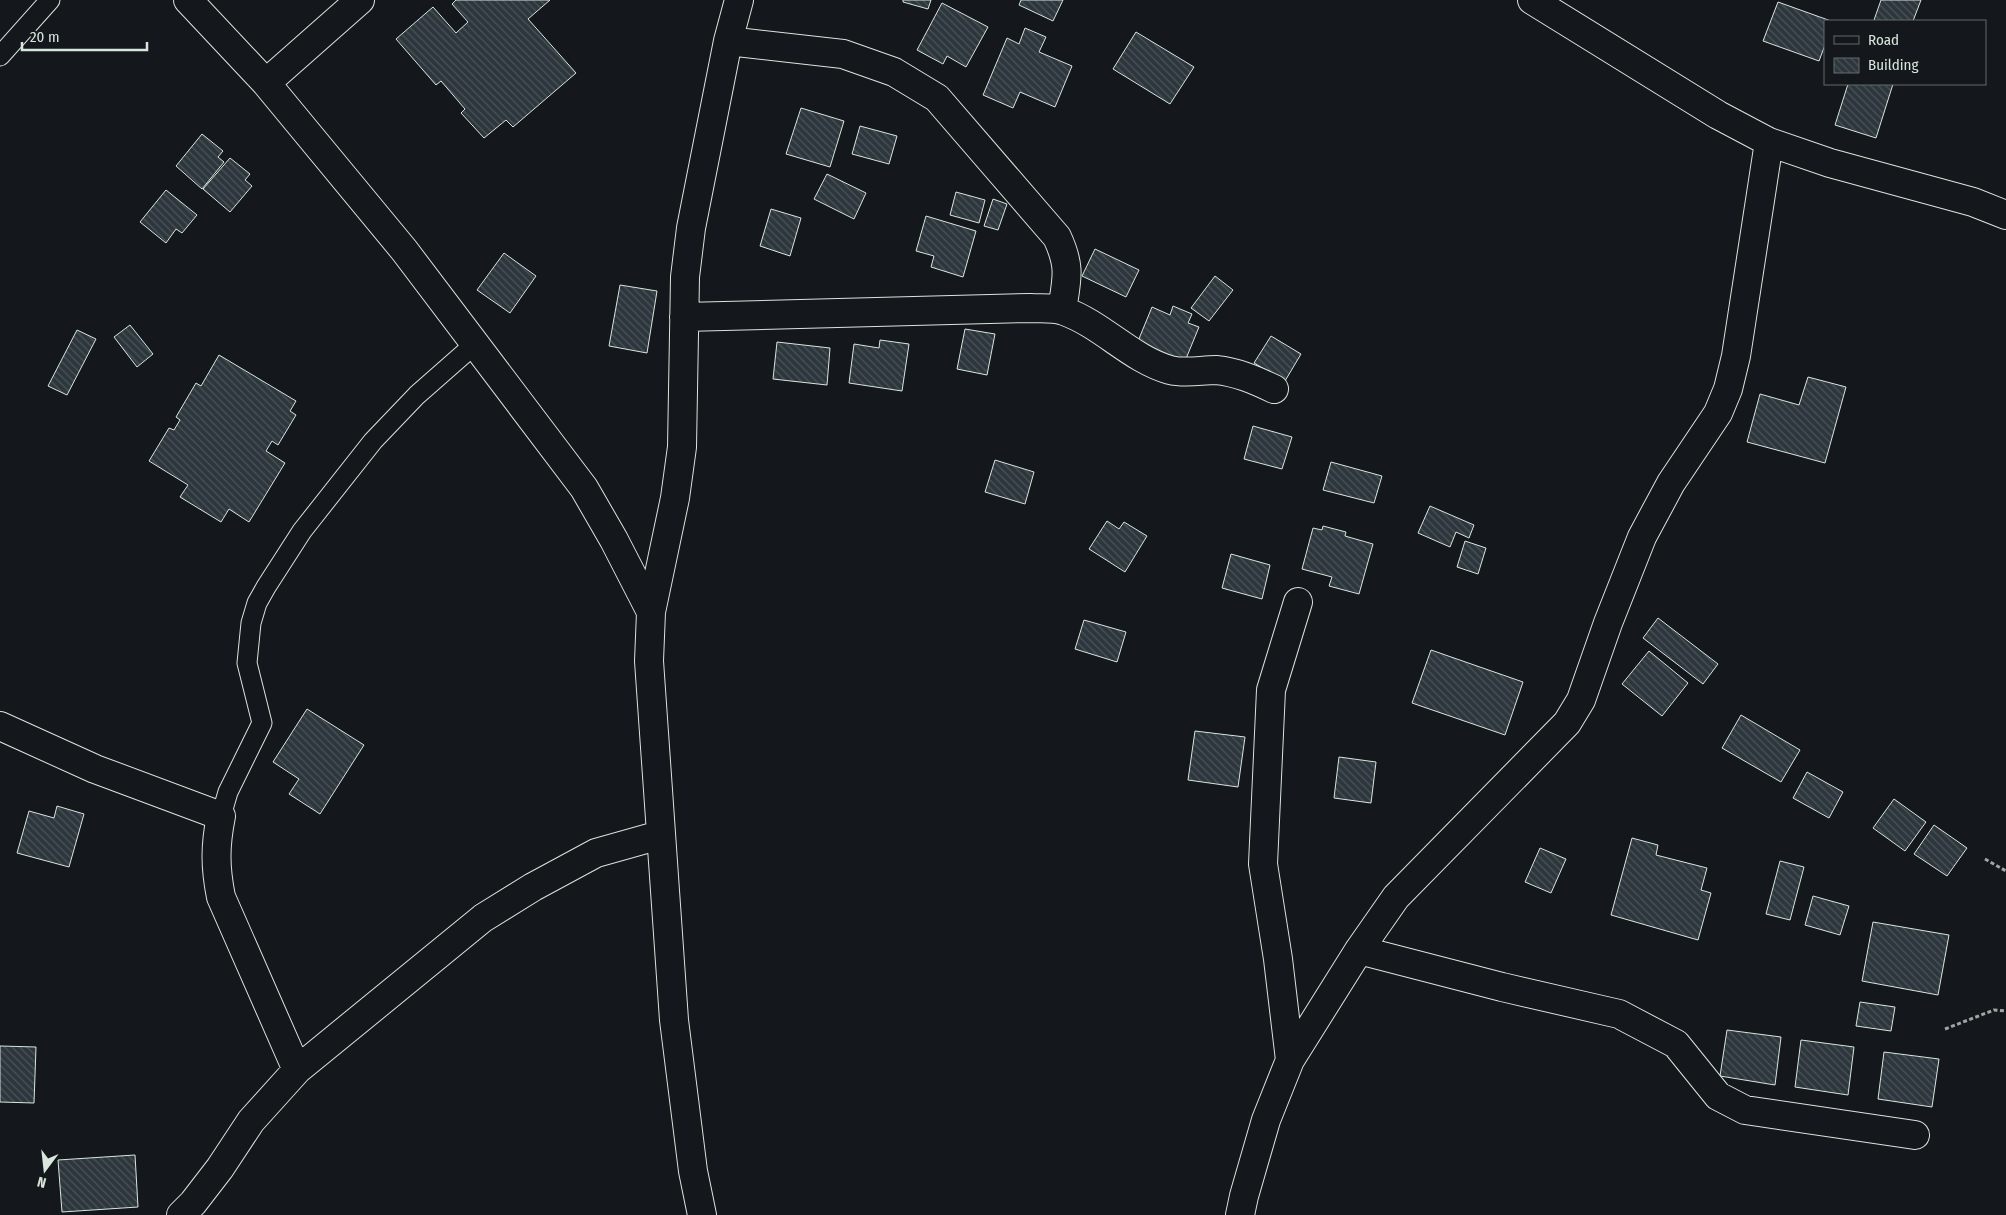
<svg xmlns="http://www.w3.org/2000/svg" width="2006" height="1215" font-family="'Fira Sans Condensed',sans-serif">
<defs>
<pattern id="building-back-hatch" width="6" height="6" patternUnits="userSpaceOnUse" patternTransform="scale(1.25)"><rect width="6" height="6" fill="#2c363c"/><path d="M-1 5l2 2M0 0l6 6M5-1l2 2" fill="none" stroke="#4a5358"/></pattern>
</defs>
<rect width="100%" height="100%" fill="#14181c"/>
<path fill="url(#building-back-hatch)" stroke="#d8e6dc" d="M456 0H550L528 19 576 73 513 127 506 120 484 138 461 113 465 109 441 81 436 85 396 39 433 7 456 33 468 22 452 4Z
M903 0H931L928 9 903 2Z
M1021 0H1063L1053 21 1019 5Z
M1881 0H1921L1913 21H1879L1874 20Z
M1778 2 1831 21H1825V45L1819 61 1763 41Z
M942 3 988 27 966 67 947 56 943 64 917 50Z
M1025 28 1046 37 1039 52 1072 66 1055 107 1020 92 1013 108 983 95 1007 38 1019 44Z
M1136 32 1194 67 1170 104 1113 69Z
M1848 84H1893L1876 138 1835 125Z
M801 108 844 121 830 167 786 154Z
M860 126 897 136 889 164 852 154Z
M202 134 223 151 218 157 224 162 202 189 176 166Z
M230 158 250 174 245 180 252 186 230 212 203 189Z
M827 174 866 193 854 219 814 199Z
M166 190 197 215 182 233 176 229 166 243 140 222Z
M956 192 985 200 979 223 950 215Z
M993 199 1007 204 998 230 984 226Z
M771 209 801 218 790 256 760 246Z
M926 216 976 231 963 277 931 267 934 256 916 251Z
M1095 249 1139 270 1126 297 1082 276Z
M504 253 536 276 510 313 477 290Z
M1215 276 1233 290 1209 321 1191 308Z
M620 285 657 291 647 353 609 346Z
M1173 306 1192 314 1188 323 1199 327 1183 366 1136 346 1152 307 1170 315Z
M130 325 153 354 137 367 114 337Z
M965 329 995 334 987 375 957 369Z
M77 330 96 339 67 395 48 386Z
M1271 336 1301 354 1285 381 1254 363Z
M880 340 909 344 902 391 849 383 854 344 879 348Z
M777 342 830 348 827 385 773 379Z
M219 355 296 401 290 411 296 415 278 445 272 441 266 451 285 463 249 522 229 509 221 522 180 497 188 485 149 461 169 428 174 430 180 420 176 417 196 383 201 386Z
M1808 377 1846 387 1825 463 1747 442 1760 394 1799 405Z
M1253 426 1292 437 1282 469 1244 459Z
M995 460 1034 472 1025 504 985 492Z
M1331 462 1382 476 1374 503 1323 490Z
M1430 506 1474 525 1469 538 1456 532 1450 547 1418 533Z
M1107 521 1119 529 1124 522 1147 536 1125 572 1089 549Z
M1323 526 1346 532 1345 536 1373 544 1359 594 1329 586 1332 577 1302 569 1313 528 1322 530Z
M1465 541 1486 548 1478 574 1457 567Z
M1231 554 1270 565 1262 599 1222 588Z
M1658 618 1718 664 1703 684 1643 638Z
M1084 620 1126 632 1117 662 1075 649Z
M1431 650 1523 682 1505 735 1412 703Z
M1649 651 1688 683 1662 716 1622 684Z
M307 709 364 745 320 814 289 794 299 779 273 762Z
M1741 715 1800 750 1781 782 1722 748Z
M1195 731 1245 737 1238 787 1188 780Z
M1339 757 1376 762 1371 803 1334 798Z
M1807 772 1843 792 1829 818 1793 798Z
M1894 799 1926 822 1905 851 1873 828Z
M57 806 84 814 69 867 17 853 29 811 54 818Z
M1934 825 1967 848 1947 876 1914 854Z
M1632 838 1658 845 1656 855 1707 868 1701 890 1711 893 1698 940 1611 915Z
M1540 848 1566 859 1551 893 1525 882Z
M1780 861 1804 867 1790 920 1766 914Z
M1813 896 1849 906 1840 935 1805 925Z
M1873 922 1949 935 1938 995 1862 981Z
M1860 1002 1895 1007 1891 1031 1856 1026Z
M1727 1030 1781 1037 1775 1085 1720 1076Z
M1801 1040 1854 1047 1848 1095 1795 1087Z
M0 1046 36 1047 34 1103 0 1102Z
M1884 1052 1939 1059 1932 1107 1878 1099Z
M135 1155 138 1207 62 1212 58 1160Z"/>
<g fill="none" stroke-linecap="round" stroke-linejoin="round">
<g stroke="#d8e6dc" stroke-width="21">
<path id="service" d="M0 56 50 0
M221 816 228 792 262 723 247 663 251 623 257 603 266 587 302 531 373 441 417 395 475 344"/>
</g>
<g stroke="#d8e6dc" stroke-width="30">
<path id="minor" d="M188 0 266 83 404 250 584 488 614 540 651 612
M1532 0 1718 115 1769 142 1830 163 1973 202 2006 215
M728 41 843 54 894 72 937 98 1057 237C1071 267 1067 278 1062 310
M266 83 360 0
M684 317 1030 308C1040 309 1054 307 1064 311 1103 325 1131 359 1170 370 1186 374 1201 370 1216 370 1237 372 1255 380 1274 389
M0 726 95 769 221 816C215 846 215 867 221 897L297 1070
M1359 950 1502 987 1619 1014 1676 1044 1718 1096 1745 1110 1915 1135
M1290 1060 1278 959 1263 864 1271 690 1298 602
M181 1215 193 1203 220 1168 251 1121 297 1070 483 918 533 887 596 853 660 835
M702 1215 693 1171 674 1020 649 661 651 612 675 498 682 447 685 277 691 228 728 41 739 0
M1240 1215 1244 1196 1266 1120 1290 1060 1359 950 1396 897 1567 723 1581 700 1608 623 1642 537 1671 483 1718 413 1728 389 1736 356 1769 142"/>
</g>
<path stroke="#9da8a2" stroke-width="3" stroke-dasharray="4 2.5" stroke-linecap="butt" d="M1985 859 2006 871
M1945 1029 1994 1010 2006 1011"/>
<use href="#service" stroke="#14181c" stroke-width="19"/>
<use href="#minor" stroke="#14181c" stroke-width="28"/>
</g>
<rect x="1824" y="20" width="162" height="65" fill="#14181c" stroke="#626a69"/>
<rect x="1834" y="36" width="25" height="8" fill="#14181c" stroke="#626a69"/>
<text x="1868" y="45" font-size="15" fill="#d8e6dc">Road</text>
<rect x="1834" y="58" width="25" height="15" fill="url(#building-back-hatch)" stroke="#626a69"/>
<text x="1868" y="70" font-size="15" fill="#d8e6dc">Building</text>
<g transform="translate(45 1170) rotate(195)" stroke="#14181c" stroke-width="4" paint-order="stroke">
<path d="M0-4L9 19L0 12L-9 19Z" fill="#d8e6dc"/>
<text y="-8" font-size="14" font-weight="bold" text-anchor="middle" fill="#d8e6dc">N</text>
</g>
<path d="M22 42v8h125v-8" fill="none" stroke="#d8e6dc" stroke-width="2.5"/>
<text x="30" y="42" font-size="15" fill="#d8e6dc" stroke="#14181c" stroke-width="4" paint-order="stroke">20 m</text>
</svg>
